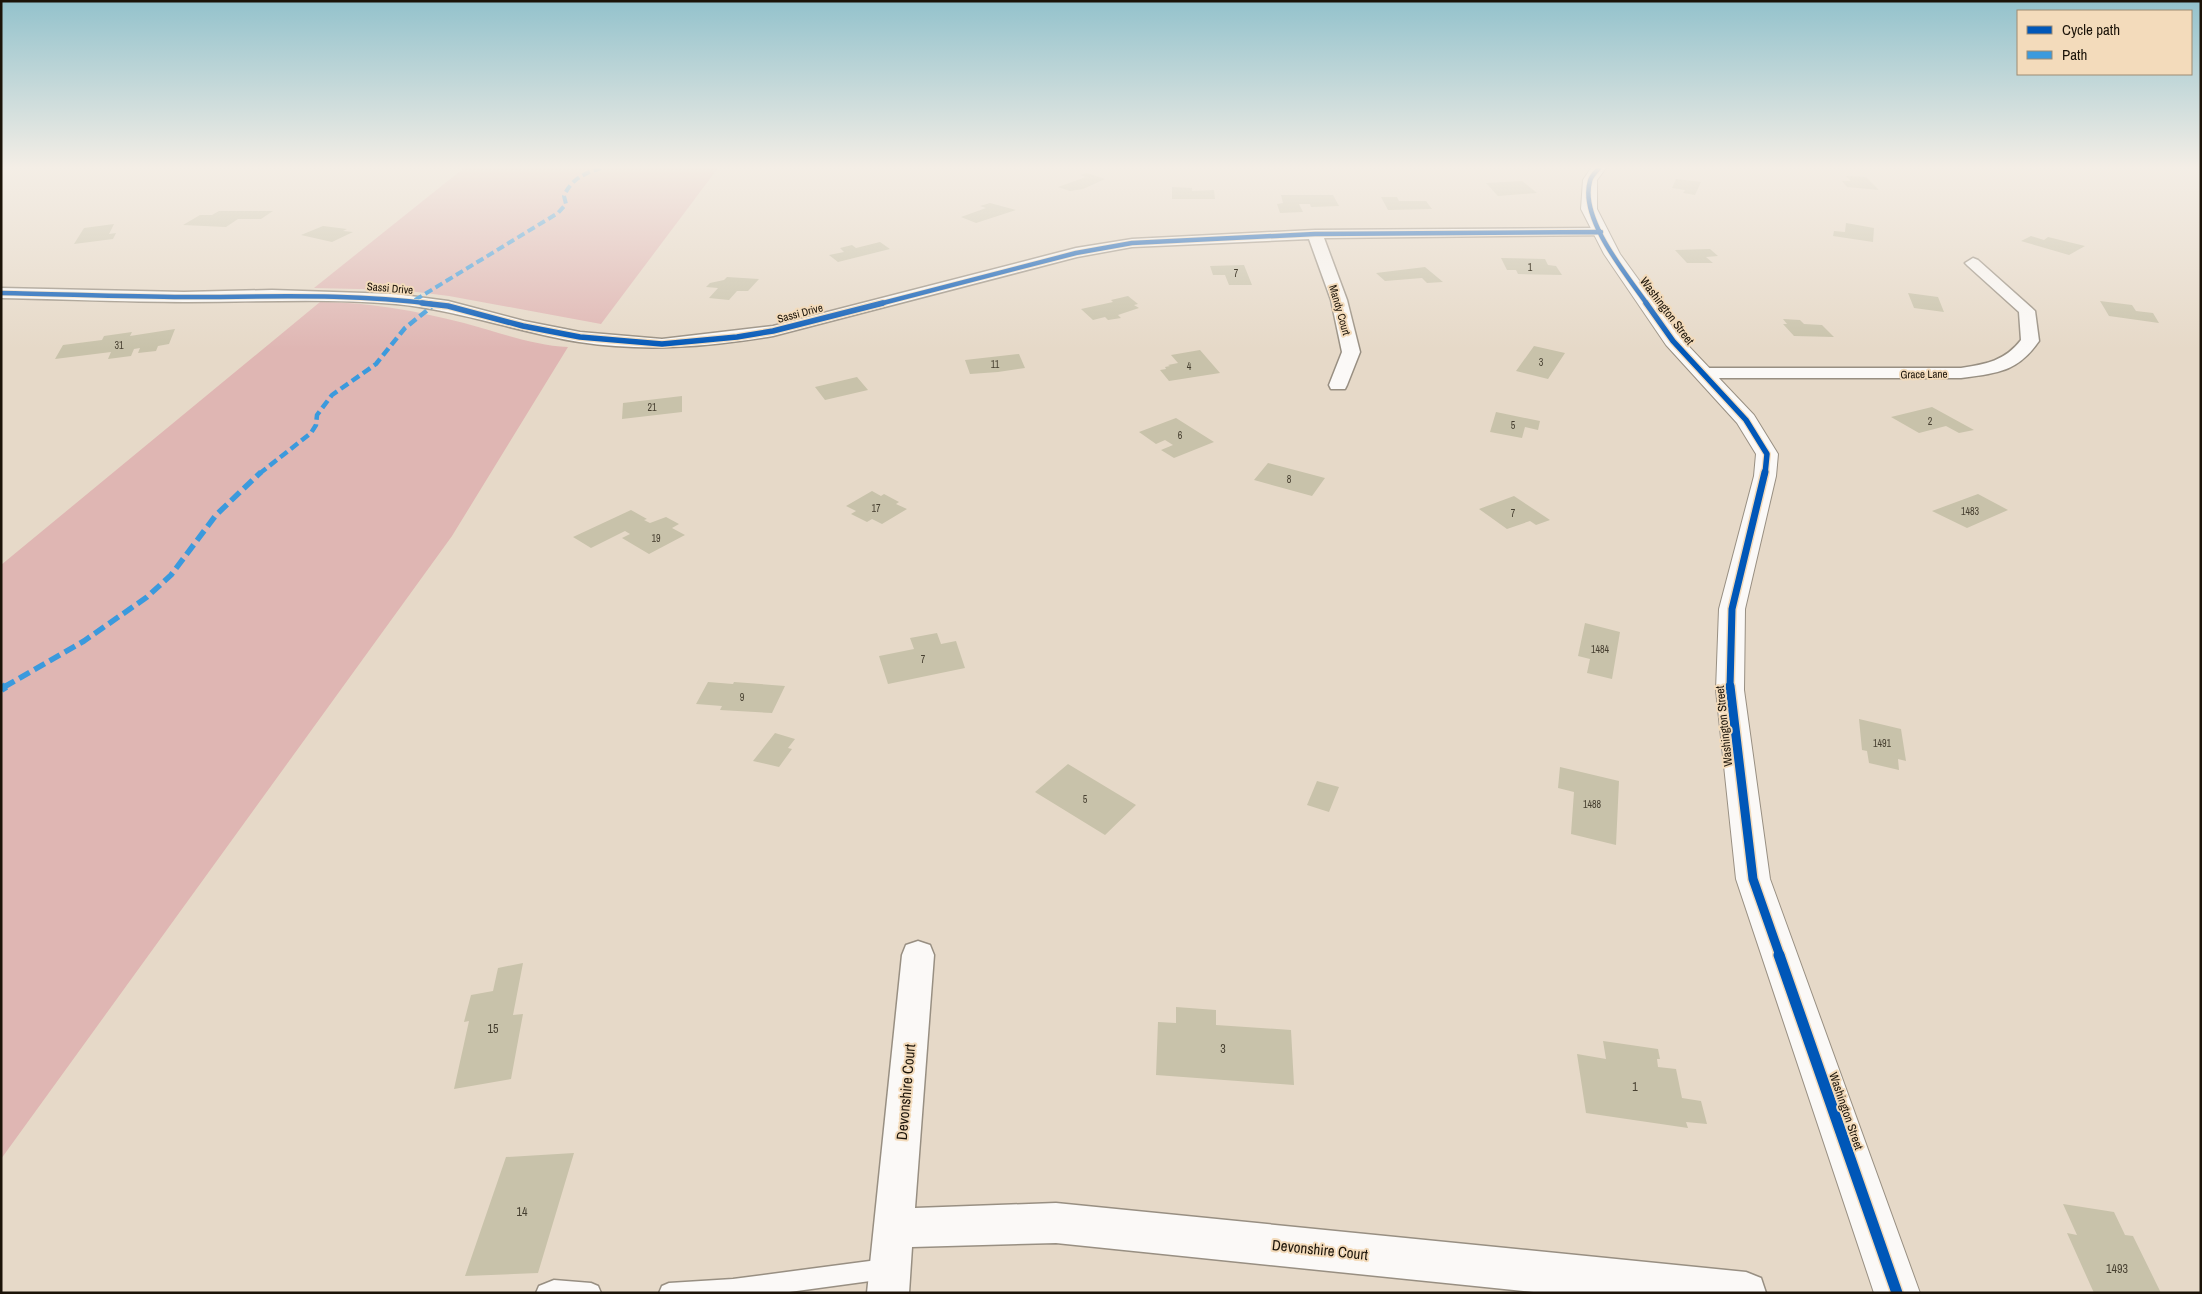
<svg xmlns="http://www.w3.org/2000/svg" width="2202" height="1294" font-family="'Archivo Narrow',sans-serif">
<rect width="100%" height="100%" fill="#e6d9c8"/>
<path fill="#dfb6b3" d="M464 168H718L601 324 449 296 401 290 314 288Z
M320 302C367 302 418 311 464 323 498 332 532 345 568 347L452 536 1 1159V565Z"/>
<path fill="#c8c2aa" d="M1087 173 1105 179 1083 189 1070 191 1058 187 1086 177 1080 175Z
M1846 176 1866 177 1879 190 1847 187 1842 181H1851Z
M1676 179 1701 182 1695 195 1683 193 1685 190 1672 188Z
M1522 181 1537 193 1498 196 1486 183Z
M1172 187 1192 188V191L1214 190 1215 199H1172Z
M1281 195H1333L1339 206 1311 207 1310 204H1299L1303 212 1280 213 1277 204 1283 203Z
M1381 197H1397L1399 201H1426L1432 209 1388 210Z
M990 203 1016 210 976 223 961 217 986 208 980 206Z
M219 211H273L261 219H238L226 227 183 225 200 215H212Z
M1846 223 1874 228 1873 242 1833 236 1834 231 1845 232Z
M114 224 109 234 116 233 113 239 74 244 84 228Z
M323 226 347 229 343 231 353 232 332 242 301 235Z
M2031 236 2044 240 2048 237 2085 246 2069 255 2021 241Z
M880 242 890 249 838 262 829 255 844 252 840 248 852 245 856 248Z
M1710 249 1718 256 1706 257 1713 263H1687L1675 250Z
M1501 258 1545 259 1548 265 1556 266 1562 275 1518 274 1516 270H1507Z
M1244 265 1252 285H1229L1225 275H1213L1210 266Z
M1425 267 1443 282 1427 283 1422 278 1385 281 1376 273Z
M727 277 759 279 748 291H737L729 300 709 298 718 288 706 287 710 283 724 280Z
M1908 293 1938 297 1944 312 1914 308Z
M1128 296 1138 304 1134 305 1139 308 1118 315 1121 318 1108 320 1105 317 1093 320 1081 309 1113 302 1111 300Z
M2100 301 2132 305 2136 311 2153 313 2159 323 2109 316Z
M1783 319 1800 320 1804 324 1822 325 1834 337 1794 336 1783 324H1787Z
M175 329 169 344 158 346 156 351 138 353 140 348 134 349 131 356 108 359 111 352 55 359 63 345 102 340 104 336 132 332 130 336Z
M1534 346 1565 353 1548 379 1516 371Z
M1200 350 1220 373 1169 381 1160 370 1166 369 1165 367 1170 366 1168 365 1178 363 1171 355Z
M1019 354 1025 368 998 372 970 374 965 360Z
M857 377 868 390 825 400 815 387Z
M682 396V412L622 419 623 403Z
M1932 407 1974 430 1959 433 1946 426 1919 433 1891 417Z
M1496 412 1540 421 1538 430 1525 427 1522 438 1490 432Z
M1176 418 1214 442 1174 458 1161 450 1173 445 1165 440 1156 444 1139 432Z
M1268 463 1325 478 1312 496 1254 480Z
M872 491 881 496 884 494 899 502 896 504 907 509 882 524 872 519 867 522 851 514 856 511 846 506Z
M1978 494 2008 510 1967 528 1932 511Z
M1514 496 1550 520 1536 525 1530 521 1507 529 1479 509Z
M631 510 647 519 644 520 650 523 666 517 679 524 672 528 685 535 649 554 622 538 630 534 625 531 591 548 573 537Z
M1585 623 1620 632 1612 679 1587 673 1590 659 1578 656Z
M937 633 941 644 956 641 965 668 888 684 879 656 914 649 910 638Z
M708 682 733 684 734 682 785 686 772 713 720 710 722 706 696 704Z
M1859 719 1901 729 1906 761 1898 759 1899 770 1869 763 1867 751 1862 750Z
M775 733 795 739 788 748 792 749 779 767 753 761Z
M1068 764 1136 805 1105 835 1035 792Z
M1560 767 1619 781 1616 845 1571 834 1574 792 1558 788Z
M1317 781 1339 787 1329 812 1307 805Z
M523 963 513 1015 523 1014 511 1079 454 1089 469 1021 464 1022 471 995 493 991 498 968Z
M1176 1007 1216 1010V1025L1291 1030 1294 1085 1156 1075 1158 1022 1176 1023Z
M1603 1041 1658 1049 1660 1059H1657L1658 1067 1676 1069 1682 1098 1701 1101 1707 1124 1686 1122 1688 1128 1586 1113 1577 1054 1606 1059Z
M574 1153 538 1273 465 1276 506 1157Z
M2063 1204 2114 1212 2125 1235 2133 1236 2161 1293H2094L2067 1233 2077 1235Z"/>
<g fill="none" stroke-linecap="round" stroke-linejoin="round">
<g stroke="#988f82" stroke-width="3">
<path id="lane" d="M885 1259 892 1262 895 1269 892 1276 885 1279 782 1293H659L662 1286 669 1283 733 1279Z
M554 1280 591 1283 598 1286 601 1293H536L539 1286Z"/>
</g>
<g stroke="#988f82" stroke-width="3">
<path id="street" d="M1601 228 1608 232 1606 235 1324 238 1347 300 1360 352 1347 385 1345 389H1331L1329 385 1342 352 1331 300 1309 239 1132 247 1077 257 773 336C708 347 644 352 579 342 517 332 458 310 396 304 326 298 255 302 185 302 124 302 62 299 1 298V288L184 292 272 290 395 294 448 301 524 321 580 332 662 339 773 326 1076 248 1132 239 1315 230Z
M1973 258 1978 260 2035 311 2039 341C2017 373 1996 373 1961 378H1704L1698 377 1695 373 1698 369 1704 368H1961C1986 364 2005 361 2021 340L2019 312 1968 266 1965 263Z
M918 941 930 945 934 955 915 1208 1056 1203 1746 1272 1761 1278 1766 1293H1543L1056 1243 912 1247 909 1293H867L902 955 906 945Z"/>
</g>
<g stroke="#988f82" stroke-width="2">
<path id="secondary" d="M1591 168H1606L1597 180V209L1620 254 1680 337 1754 415 1778 454 1776 476 1745 609 1744 690 1770 879 1920 1293H1874L1736 879 1716 690 1719 609 1754 476 1756 454 1737 423 1666 345 1604 254 1581 209 1583 180Z"/>
</g>
<use href="#lane" fill="#fbf9f7" fill-rule="evenodd"/>
<use href="#street" fill="#fbf9f7" fill-rule="evenodd"/>
<use href="#secondary" fill="#fbf9f7" fill-rule="evenodd"/>
<path stroke="#3b9add" stroke-width="4" stroke-dasharray="8 4" stroke-linecap="butt" d="M415 300 558 213 566 204 564 196C571 179 585 173 601 168"/>
<path stroke="#3b9add" stroke-width="4.5" stroke-dasharray="9 4.5" stroke-linecap="butt" d="M259 474 311 433 316 425 317 415 332 395 376 364 405 328 435 304"/>
<path stroke="#3b9add" stroke-width="5.5" stroke-dasharray="12 5.5" stroke-linecap="butt" d="M4 687 84 641 147 597 171 575 216 515 261 472"/>
<path stroke="#3b9add" stroke-width="8" stroke-dasharray="14 8" stroke-linecap="butt" d="M1 689 6 686"/>
<g stroke="#f3dbbb" stroke-width="6">
<path id="cycleway-far4" d="M1599 168C1596 172 1591 176 1590 181 1579 218 1626 274 1647 304
M1 293C62 294 123 297 184 297 267 297 349 293 432 304
M879 304 1076 253 1132 243 1315 234 1601 232"/>
</g>
<g stroke="#f3dbbb" stroke-width="8">
<path id="cycleway-far3" d="M422 303 448 306 523 326 580 337 662 344 737 337 773 331 883 303
M1646 303 1673 341 1746 420 1767 454 1765 474"/>
</g>
<g stroke="#f3dbbb" stroke-width="10">
<path id="cycleway-far2" d="M1730 687 1732 609 1765 472"/>
</g>
<g stroke="#f3dbbb" stroke-width="12">
<path id="cycleway-far1" d="M1730 686 1753 879 1780 956"/>
</g>
<g stroke="#f3dbbb" stroke-width="14">
<path id="cycleway" d="M1779 955 1897 1293"/>
</g>
<use href="#cycleway-far4" stroke="#0057b8" stroke-width="4.5"/>
<use href="#cycleway-far3" stroke="#0057b8" stroke-width="5.5"/>
<use href="#cycleway-far2" stroke="#0057b8" stroke-width="7"/>
<use href="#cycleway-far1" stroke="#0057b8" stroke-width="9"/>
<use href="#cycleway" stroke="#0057b8" stroke-width="11"/>
</g>
<linearGradient id="sky" x2="0" y2="1"><stop stop-color="#93c2cc"/><stop offset="0.48" stop-color="#f4eee6"/><stop offset="1" stop-color="#f4eee6" stop-opacity="0"/></linearGradient>
<rect width="2202" height="349" fill="url(#sky)"/>
<g text-anchor="middle" stroke-width="4" stroke-linejoin="round" paint-order="stroke">
<g font-size="10" fill="#463f30">
<text x="1530" y="271">1</text>
<text x="1236" y="277">7</text>
<text x="119" y="349">31</text>
<text x="1541" y="366">3</text>
<text x="995" y="368">11</text>
<text x="1189" y="370">4</text>
<text x="652" y="411">21</text>
<text x="1930" y="425">2</text>
<text x="1513" y="429">5</text>
<text x="1180" y="439">6</text>
<text x="1289" y="483">8</text>
<text x="876" y="512">17</text>
<text x="1970" y="515">1483</text>
<text x="1513" y="517">7</text>
<text x="656" y="542">19</text>
<text x="1600" y="653">1484</text>
<text x="923" y="663">7</text>
<text x="742" y="701">9</text>
<text x="1882" y="747">1491</text>
<text x="1085" y="803">5</text>
<text x="1592" y="808">1488</text>
</g>
<g font-size="11" fill="#1b1308" stroke="#f3dbbb">
<text transform="translate(390 288) rotate(5)" y="4">Sassi Drive</text>
<text transform="translate(1340 310) rotate(74)" y="4">Mandy Court</text>
<text transform="translate(800 313) rotate(-15)" y="4">Sassi Drive</text>
<text transform="translate(1924 374) rotate(-1)" y="4">Grace Lane</text>
</g>
<g font-size="12" fill="#1b1308" stroke="#f3dbbb">
<text transform="translate(1667 311) rotate(53)" y="4">Washington Street</text>
<text transform="translate(1724 726) rotate(-96)" y="4">Washington Street</text>
<text transform="translate(1846 1111) rotate(71)" y="4">Washington Street</text>
</g>
<g font-size="12" fill="#463f30">
<text x="493" y="1033">15</text>
<text x="1223" y="1053">3</text>
<text x="1635" y="1091">1</text>
<text x="522" y="1216">14</text>
<text x="2117" y="1273">1493</text>
</g>
<g font-size="15" fill="#1b1308" stroke="#f3dbbb">
<text transform="translate(906 1092) rotate(-85)" y="5">Devonshire Court</text>
<text transform="translate(1320 1250) rotate(6)" y="5">Devonshire Court</text>
</g>
</g>
<rect width="2202" height="1294" fill="none" stroke="#1b1308" stroke-width="5"/>
<rect x="2017" y="10" width="175" height="65" fill="#f3dbbb" stroke="#9d8b73"/>
<rect x="2027" y="26" width="25" height="8" fill="#0057b8" stroke="#9d8b73"/>
<text x="2062" y="35" font-size="15" fill="#1b1308">Cycle path</text>
<rect x="2027" y="51" width="25" height="8" fill="#3b9add" stroke="#9d8b73"/>
<text x="2062" y="60" font-size="15" fill="#1b1308">Path</text>
</svg>
